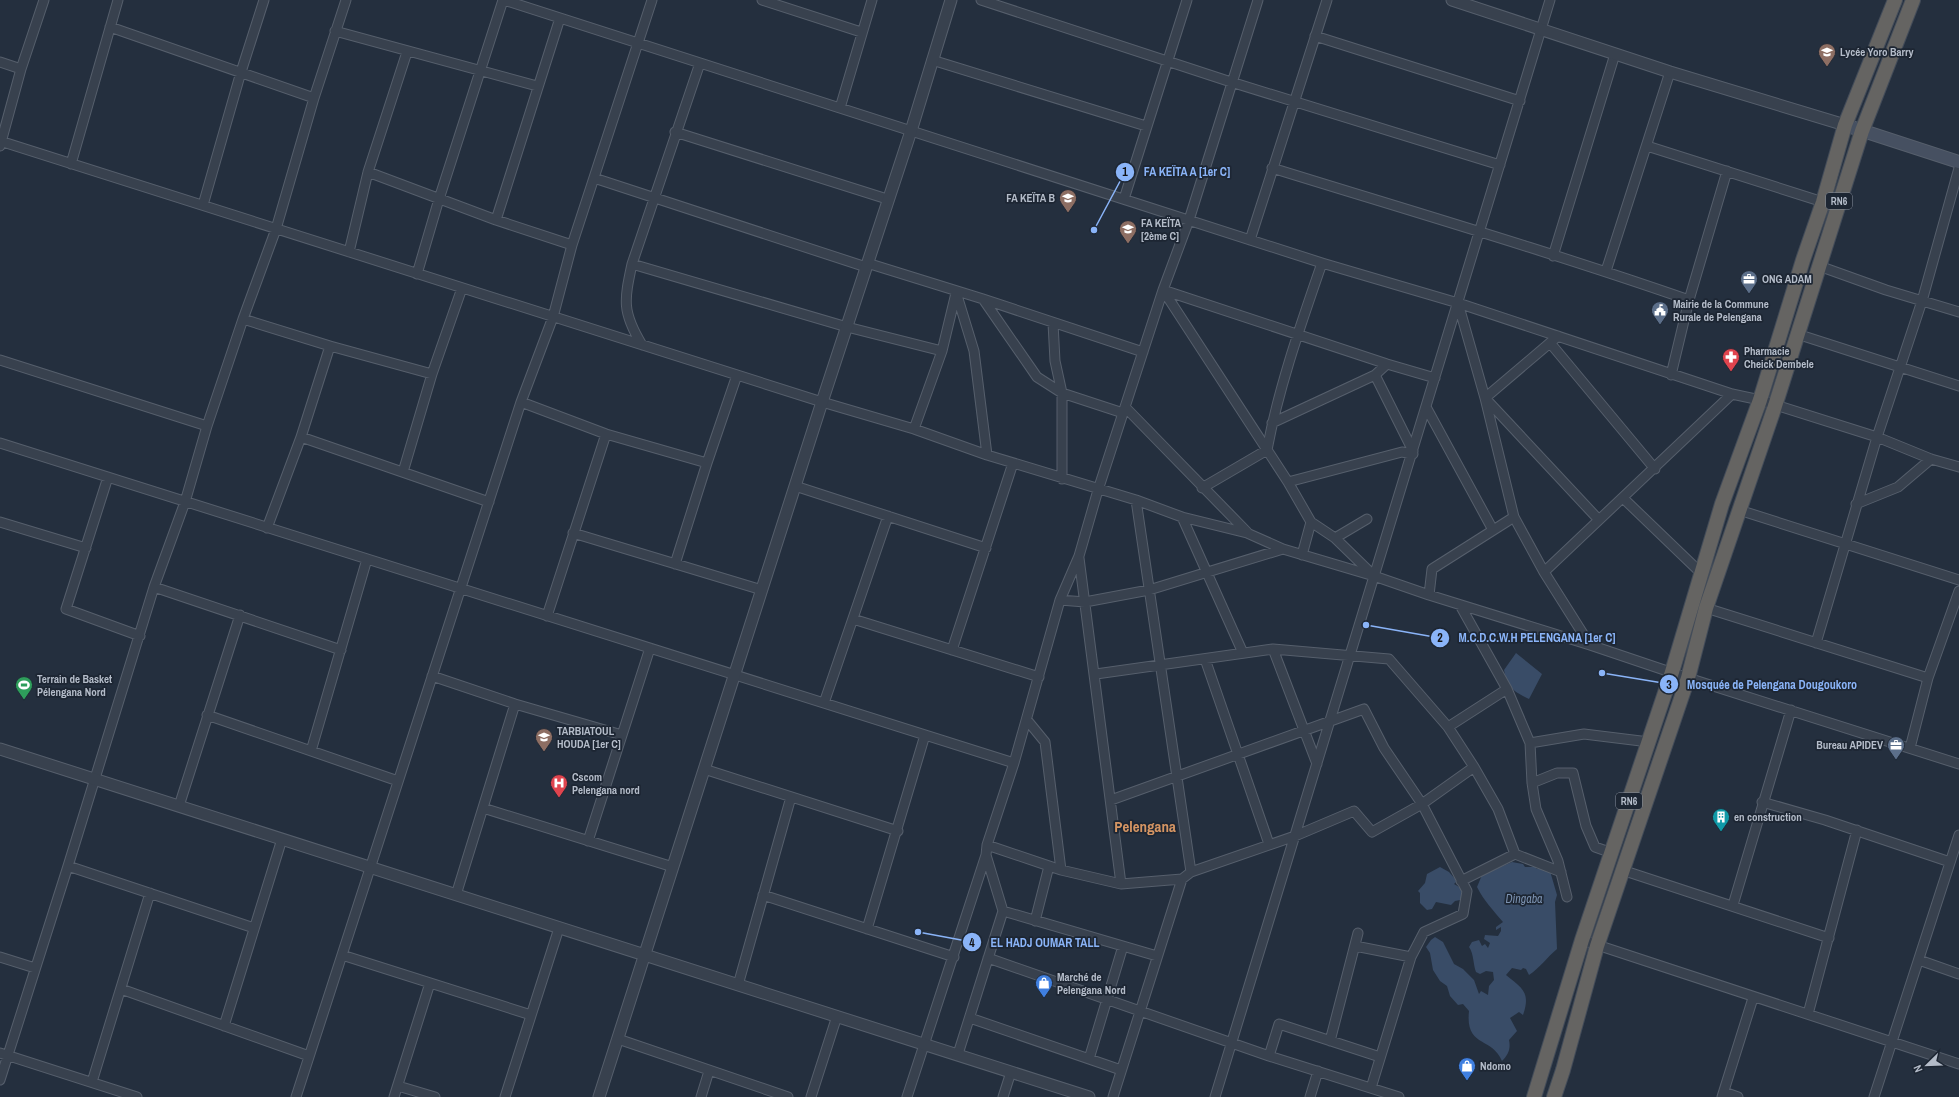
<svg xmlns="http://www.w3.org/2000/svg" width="1959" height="1097" font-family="'Archivo Narrow',sans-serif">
<rect width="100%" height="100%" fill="#242f3e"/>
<path fill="#394c67" d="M1516 653 1542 674 1529 699C1513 691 1508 688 1504 670Z
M1512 862 1523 864 1525 867H1535L1537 869 1542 867 1550 871 1557 895 1555 902 1557 949C1547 957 1540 968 1529 975L1526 969 1523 968 1521 970 1512 968 1506 975C1522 988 1531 992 1523 1015L1519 1012 1510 1018 1517 1031 1509 1040C1511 1049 1508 1055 1502 1061 1492 1036 1465 1048 1469 1011L1463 1004 1458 1005 1450 996 1447 986 1440 981 1433 970 1430 953 1426 947 1431 940 1435 937 1443 942 1454 964 1463 969 1474 980 1479 994 1481 991 1488 995 1489 986 1494 980 1493 972 1486 971 1480 974 1476 972C1473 964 1474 954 1469 947L1472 942 1479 940 1482 946 1485 944 1488 948 1490 943 1484 939 1485 935 1498 936 1501 931V927L1496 930V927L1503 922C1493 910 1484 901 1477 887L1482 875Z
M1440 867 1449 872 1457 881 1454 884 1461 888 1462 896 1460 900 1455 901 1451 905 1436 902 1432 909 1427 910 1420 903V893L1418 891 1425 883 1427 874Z"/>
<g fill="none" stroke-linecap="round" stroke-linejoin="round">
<g stroke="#565f6c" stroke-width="11">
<path id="minor" d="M504 0 1322 263 1458 303 1732 394 1760 400 1877 437 1931 459 1959 467
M762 0 861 32
M981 0 1231 82 1500 165
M110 27 314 98
M335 31 537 86
M1315 36 1520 101
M932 60 1146 126
M0 62 21 69
M840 108 872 0
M675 132 887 199
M0 141 822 402 914 429 987 455 1136 500 1182 517 1247 533 1283 549 1374 576 1429 595 1590 645 1688 678 1959 764
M0 146 21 69 44 0
M1647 146 1823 202
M71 164 118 0
M1272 168C1411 211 1551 252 1689 300
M368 172 496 220 572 245
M594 178 866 267
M1124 199 1187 0
M203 205 241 72 264 0
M496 220 560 18
M1250 240 1327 0
M349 252 368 172 407 52
M1553 256 1615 54
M867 263 983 299 1143 352
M632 264 847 327 942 351
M1819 266 1886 290 1959 312
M1606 271 1670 72
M417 274 439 199 503 0
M1163 290 1288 482 1311 522 1335 538 1373 575
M1163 290 1387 364 1435 378
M956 292 974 351 987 455
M983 299 1037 377 1062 393 1123 413
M1458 303 1485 398 1514 517 1544 572 1590 645
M243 319 330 346 432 374
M1053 323 1055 361 1062 393V479
M1797 334 1959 386
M1558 336 1485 398 1599 520
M1551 344 1655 469
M642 345C622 312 624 301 632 264L700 63
M0 360 207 426
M1375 375 1413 451
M1671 375 1689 300 1727 171
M521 402 606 434 707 463
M1125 407 1247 532
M1426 407 1493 530
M1272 423 1375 375 1387 364
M914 429 942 351 956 293
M301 437 489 502
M0 443 1014 763
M403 472 432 374 462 288
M108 477 66 609 140 636
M1288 482 1402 452 1413 454
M795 486 986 548
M1202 488 1267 450C1279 386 1301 324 1322 263
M1623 498 1701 573
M1136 500 1191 872
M1856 504 1898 487 1931 459
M1739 510 1959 580
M1182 517 1243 653
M0 522 86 548
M267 528 301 437 330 346
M573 533 762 590
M1335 538 1367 519
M1302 555 1311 522
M1079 558 1121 884
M675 564 707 463 737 375
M1544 572 1732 394
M154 587 341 650
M1429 595 1432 569 1514 517
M1060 600 1085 602 1149 590 1283 549
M1460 605 1507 689 1530 743 1532 783 1536 809 1558 861 1567 897
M1706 608 1928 678
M547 616 606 434
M853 619 1039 677
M1816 643 1877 437 1922 301 1959 168
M1273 649 1317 764
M952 650 1013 463
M1205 659 1269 844
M1096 674 1273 649 1389 659 1448 727 1474 767 1498 809 1515 854
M432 676 515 704 622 735
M824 703 888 516
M207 715 398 781
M1027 720 1045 742 1061 870
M1448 727 1507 689
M1530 743 1584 734 1649 742
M1910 748 1928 678 1959 591
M311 751 367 559
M704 769 898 831
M1532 783 1557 773H1573L1586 826 1595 847 1612 853
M1111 800 1364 709 1384 748 1422 804 1467 891 1463 914 1424 932 1411 957 1355 946
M1762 802 1825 820 1950 862
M179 806 240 615
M483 808 673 867
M588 841 650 648
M987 845 1061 870 1121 884 1182 879 1191 872 1295 836 1354 811 1372 832 1422 804 1474 767
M68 866 254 928
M1622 870 1829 938
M1461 881 1515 854 1561 872
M456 895 515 704
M763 895 954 957
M1733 905 1791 710
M1003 911 1157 956
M1035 921 1049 866
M867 929 925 735
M1582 940 1959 1064
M342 955 531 1015
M0 957 35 968
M988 958 1269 1056 1399 1097
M1919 960 1959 974
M738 985 791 797
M121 989 309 1056
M1808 1014 1857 830
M970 1018 1121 1070
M224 1026 282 839
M618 1039 788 1097
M1330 1041 1358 933
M0 1053 137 1097
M958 1054 1003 911 986 855
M1269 1056 1279 1024 1380 1057
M1089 1059 1123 946
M0 1080 68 866 154 587 185 502 207 426 243 319 276 229 314 98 346 0
M92 1082 150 893
M398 1086 435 1097
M1371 1088 1411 957
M1724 1092 1738 1097
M296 1097 521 402 553 317 572 245 652 0
M394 1097 430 983
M505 1097 559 928
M701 1097 709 1071
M811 1097 837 1016
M907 1097 986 855 987 845 1014 763 1060 600 1079 556 1098 490 1163 290 1189 220 1258 0
M1003 1097 1011 1072
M1113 1097 1182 879
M1215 1097 1550 0
M1310 1097 1318 1071
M1722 1097 1753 998
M1874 1097 1959 835"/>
</g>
<g stroke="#565f6c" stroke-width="13">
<path id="tertiary" d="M1452 0 1670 72 1845 125
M0 749 1089 1097
M599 1097 822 402 911 131 951 0"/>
</g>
<g stroke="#565f6c" stroke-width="14">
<path id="secondary" d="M1845 125 1959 162"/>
</g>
<g stroke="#434c59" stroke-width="16">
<path id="trunk" d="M1534 1097 1582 940 1672 672 1722 504 1760 400 1803 260 1823 202 1845 125 1895 0
M1554 1097 1563 1070 1597 946 1688 678 1706 608 1775 406 1862 131 1913 0"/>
</g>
<use href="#minor" stroke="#38414e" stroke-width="9"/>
<use href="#tertiary" stroke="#38414e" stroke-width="11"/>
<use href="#secondary" stroke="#465061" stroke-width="12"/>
<use href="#trunk" stroke="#656462" stroke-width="14"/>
</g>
<defs>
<g id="school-pin" transform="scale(0.9)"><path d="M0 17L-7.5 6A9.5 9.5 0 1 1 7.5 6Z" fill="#8d6e63" stroke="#1d2633"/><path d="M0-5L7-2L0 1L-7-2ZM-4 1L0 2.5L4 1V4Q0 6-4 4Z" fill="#fff"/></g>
<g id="office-pin" transform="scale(0.9)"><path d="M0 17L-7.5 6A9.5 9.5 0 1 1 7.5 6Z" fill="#5c6f8a" stroke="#1d2633"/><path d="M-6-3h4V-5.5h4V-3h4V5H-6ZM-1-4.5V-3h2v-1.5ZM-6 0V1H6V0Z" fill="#fff"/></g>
<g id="civic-pin" transform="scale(0.9)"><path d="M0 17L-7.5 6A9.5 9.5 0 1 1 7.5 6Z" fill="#5c6f8a" stroke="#1d2633"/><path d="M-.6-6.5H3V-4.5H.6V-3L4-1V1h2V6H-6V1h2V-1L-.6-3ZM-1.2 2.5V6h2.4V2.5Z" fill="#fff"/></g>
<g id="pharmacy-pin" transform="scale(0.9)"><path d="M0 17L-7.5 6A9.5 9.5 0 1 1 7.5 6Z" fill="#e0444e" stroke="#1d2633"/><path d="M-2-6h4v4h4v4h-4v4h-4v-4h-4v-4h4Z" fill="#fff"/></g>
<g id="stadium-pin" transform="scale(0.9)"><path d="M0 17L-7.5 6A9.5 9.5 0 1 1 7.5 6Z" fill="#2e9e5b" stroke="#1d2633"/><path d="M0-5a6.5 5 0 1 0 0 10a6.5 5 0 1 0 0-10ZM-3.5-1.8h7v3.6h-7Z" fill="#fff"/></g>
<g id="hospital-pin" transform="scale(0.9)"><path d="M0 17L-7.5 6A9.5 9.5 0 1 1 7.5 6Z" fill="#e0444e" stroke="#1d2633"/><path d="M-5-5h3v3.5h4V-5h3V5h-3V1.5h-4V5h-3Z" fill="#fff"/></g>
<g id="building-pin" transform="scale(0.9)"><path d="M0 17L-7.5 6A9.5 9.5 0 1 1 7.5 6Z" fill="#0f9aa8" stroke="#1d2633"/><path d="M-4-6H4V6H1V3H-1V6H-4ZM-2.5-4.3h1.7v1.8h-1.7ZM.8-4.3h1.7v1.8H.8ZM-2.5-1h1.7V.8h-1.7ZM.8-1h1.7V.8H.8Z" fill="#fff"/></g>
<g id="shop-pin" transform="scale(0.9)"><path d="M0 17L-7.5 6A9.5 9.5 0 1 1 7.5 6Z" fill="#3f7fe0" stroke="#1d2633"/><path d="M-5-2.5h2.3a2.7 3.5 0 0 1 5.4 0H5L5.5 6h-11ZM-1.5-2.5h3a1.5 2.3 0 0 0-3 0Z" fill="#fff"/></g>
</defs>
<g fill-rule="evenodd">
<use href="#school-pin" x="1827" y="52"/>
<use href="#school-pin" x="1068" y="198"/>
<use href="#school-pin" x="1128" y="229"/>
<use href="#office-pin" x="1749" y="279"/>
<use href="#civic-pin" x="1660" y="310"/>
<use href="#pharmacy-pin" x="1731" y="357"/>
<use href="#stadium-pin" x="24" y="685"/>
<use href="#school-pin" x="544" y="737"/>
<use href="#office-pin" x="1896" y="745"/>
<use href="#hospital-pin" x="559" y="783"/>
<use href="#building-pin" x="1721" y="817"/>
<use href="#shop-pin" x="1044" y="983"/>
<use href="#shop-pin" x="1467" y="1066"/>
</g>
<g text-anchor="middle" stroke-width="3.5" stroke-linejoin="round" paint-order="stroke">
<g fill="#1d2633" stroke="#878f9c" stroke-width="1">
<rect x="1826" y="193" width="26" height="16" rx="3"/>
<rect x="1616" y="793" width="26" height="16" rx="3"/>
</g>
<g font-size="10" font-weight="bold" fill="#b4bcc9">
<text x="1839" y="205">RN6</text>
<text x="1629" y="805">RN6</text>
</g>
<g font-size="11" font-weight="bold" fill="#b4bcc9" stroke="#1d2633" text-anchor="start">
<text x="1840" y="56">Lycée Yoro Barry</text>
<text x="1055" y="202" text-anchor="end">FA KEÏTA B</text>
<text x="1141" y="227">FA KEÏTA<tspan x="1141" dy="13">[2ème C]</tspan></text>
<text x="1762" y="283">ONG ADAM</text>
<text x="1673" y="308">Mairie de la Commune<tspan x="1673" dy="13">Rurale de Pelengana</tspan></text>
<text x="1744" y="355">Pharmacie<tspan x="1744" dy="13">Cheick Dembele</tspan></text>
<text x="37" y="683">Terrain de Basket<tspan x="37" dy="13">Pélengana Nord</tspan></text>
<text x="557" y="735">TARBIATOUL<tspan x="557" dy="13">HOUDA [1er C]</tspan></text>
<text x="1883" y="749" text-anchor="end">Bureau APIDEV</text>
<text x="572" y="781">Cscom<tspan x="572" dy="13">Pelengana nord</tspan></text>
<text x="1734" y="821">en construction</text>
<text x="1057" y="981">Marché de<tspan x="1057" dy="13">Pelengana Nord</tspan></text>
<text x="1480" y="1070">Ndomo</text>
</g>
<g font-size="12" font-style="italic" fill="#7c92b1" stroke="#1d2633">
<text x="1524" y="903">Dingaba</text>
</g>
<g font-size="15" font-weight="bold" fill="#d59563" stroke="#1d2633">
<text x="1145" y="832">Pelengana</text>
</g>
</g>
<path fill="none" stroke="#8ab4f8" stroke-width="1.5" d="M1094 230L1125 172M1366 625L1440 638M1602 673L1669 684M918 932L972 942"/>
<g fill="#8ab4f8" stroke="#1d2633" stroke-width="1.5">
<circle cx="1094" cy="230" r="4"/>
<circle cx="1366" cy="625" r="4"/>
<circle cx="1602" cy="673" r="4"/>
<circle cx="918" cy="932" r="4"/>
<circle cx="1125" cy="172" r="10"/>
<circle cx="1440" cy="638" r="10"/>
<circle cx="1669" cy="684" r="10"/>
<circle cx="972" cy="942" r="10"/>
</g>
<g font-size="12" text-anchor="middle" font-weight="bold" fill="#111">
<text x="1125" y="176">1</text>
<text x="1440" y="642">2</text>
<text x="1669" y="689">3</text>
<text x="972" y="947">4</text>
</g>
<g font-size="12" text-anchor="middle" font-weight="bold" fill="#8ab4f8" stroke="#1d2633" stroke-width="3.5" stroke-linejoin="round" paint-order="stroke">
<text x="1187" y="176">FA KEÏTA A [1er C]</text>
<text x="1537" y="642">M.C.D.C.W.H PELENGANA [1er C]</text>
<text x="1772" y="689">Mosquée de Pelengana Dougoukoro</text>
<text x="1045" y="947">EL HADJ OUMAR TALL</text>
</g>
<g transform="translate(1927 1065) rotate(247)" stroke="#1d2633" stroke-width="3" paint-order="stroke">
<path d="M0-3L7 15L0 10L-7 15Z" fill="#b4bcc9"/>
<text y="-6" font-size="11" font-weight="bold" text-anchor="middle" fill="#b4bcc9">N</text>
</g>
</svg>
